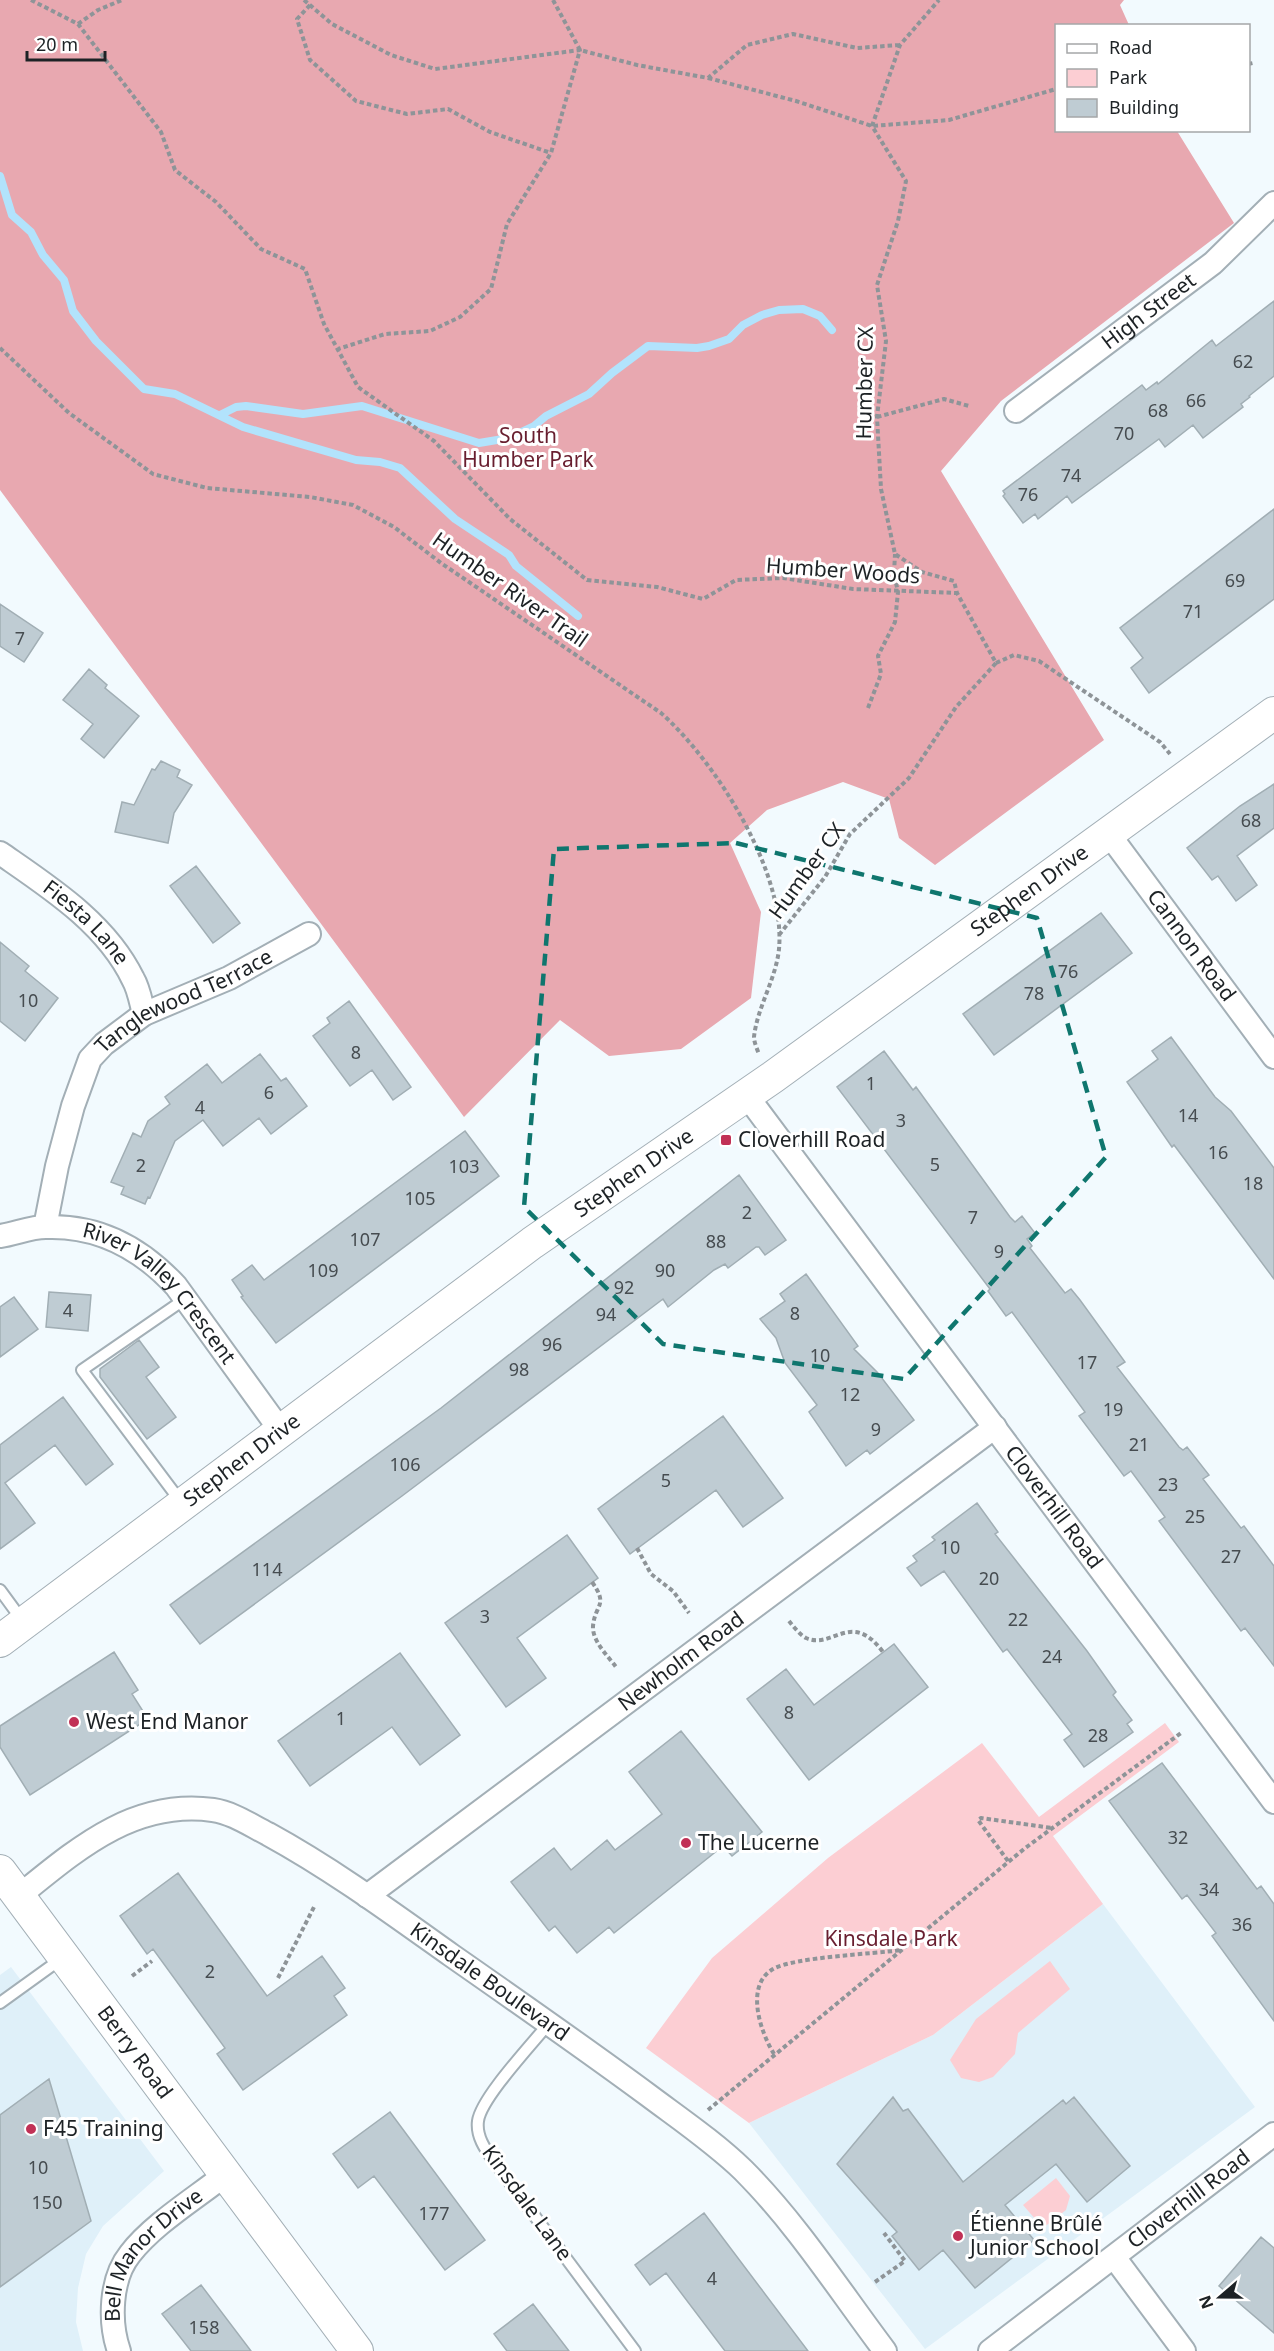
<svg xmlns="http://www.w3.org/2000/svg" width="1274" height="2351" font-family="'Noto Sans',sans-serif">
<rect width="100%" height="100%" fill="#f2fafe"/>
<path fill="#dff0f9" d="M1103 1904 1255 2107 925 2349 749 2123 933 2035Z
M11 1967 164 2171 103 2226 86 2254 78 2288 76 2322 83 2351H0V1975Z"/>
<path fill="#fcced3" d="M1165 1723 1179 1742 1053 1836 1103 1904 933 2035 749 2123 646 2048 712 1958 828 1858 982 1743 1039 1817Z
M1050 1961 1070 1989 1018 2033 1015 2054 993 2077 979 2082 961 2078 950 2060 976 2019Z
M1056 2178 1070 2196 1066 2210 1043 2228 1023 2205Z"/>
<path fill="#e8a8b0" d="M0 0H1124L1120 5 1129 25 1056 26V130L1177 131 1234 223 1001 401 941 471 1104 740 935 865 899 838 889 799 843 782 767 810 730 843 761 912 751 998 681 1049 609 1056 560 1020 464 1117 0 490Z"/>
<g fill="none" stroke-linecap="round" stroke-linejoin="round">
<path stroke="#b2e3fc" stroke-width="8" d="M0 176 12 215 31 232 43 255 64 280 73 311 96 341 144 389 175 394 243 427 356 460 380 462 400 468 455 519 509 555 516 566 578 616
M220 415 236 407 246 406 303 414 362 406 479 443 509 438 534 426 546 416 589 394 612 373 648 346 697 348 709 346 729 339 743 325 762 315 779 310 803 309 820 316 832 330"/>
</g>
<path fill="#bfccd3" stroke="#a1aeb4" stroke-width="1.5" d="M1274 301V376L1249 396 1250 397 1241 404 1243 407 1203 438 1193 425 1165 447 1159 439 1072 503 1067 496 1038 519 1035 514 1023 523 1003 496 1005 494 1003 491 1142 385 1146 390 1157 382 1158 384 1212 340 1216 346Z
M1274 509V599L1149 693 1131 668 1143 658 1120 628Z
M0 604 43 633 24 662 0 646Z
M89 669 107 685 105 688 139 716 104 758 81 739 93 724 63 700Z
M161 761 180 770 177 777 192 785 174 813 168 843 115 832 122 802 134 805 152 769 155 770Z
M1274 784V828L1237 856 1257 885 1236 901 1218 876 1212 880 1187 848 1240 806Z
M196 866 240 923 213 943 170 886Z
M1101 913 1132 953 994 1055 963 1014Z
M0 942 29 966 25 971 58 998 25 1041 0 1021Z
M349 1001 411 1087 393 1100 372 1070 350 1086 313 1036 330 1023 327 1018Z
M1171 1037 1215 1097 1231 1111 1274 1168V1279L1174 1145 1172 1147 1127 1082 1158 1059 1152 1051Z
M884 1051 913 1090 916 1087 1010 1217 1015 1222 1022 1216 1035 1233 1027 1239 1032 1246 1030 1248 1065 1293 1071 1289 1080 1300 1125 1362 1117 1367 1179 1447 1183 1450 1187 1447 1209 1475 1203 1479 1241 1528 1244 1526 1274 1566V1666L1245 1628 1241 1631 1159 1521 1165 1517 1131 1471 1124 1476 1079 1416 1085 1412 1012 1312 1006 1316 988 1291 990 1289 837 1087Z
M260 1054 281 1081 286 1078 307 1106 271 1134 259 1118 223 1146 203 1120 175 1141 150 1198 148 1197 145 1204 121 1194 124 1187 111 1182 133 1133 141 1137 148 1121 170 1104 165 1097 207 1064 222 1083Z
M465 1131 499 1176 276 1343 241 1297 243 1296 232 1280 252 1265 264 1280Z
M739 1175 786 1240 765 1255 759 1247H756L728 1268 725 1264 714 1270 668 1307 663 1299 402 1496 200 1644 170 1605 441 1408Z
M806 1274 858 1346 854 1349 878 1373 914 1420 870 1454 867 1450 846 1466 809 1412 817 1405 785 1363 776 1338 760 1319 785 1301 780 1294Z
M49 1292 91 1295 88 1331 46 1327Z
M14 1297 38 1329 0 1357V1307Z
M139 1340 159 1367 146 1377 176 1417 147 1439 100 1377V1369Z
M63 1397 113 1464 86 1485 55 1445 5 1483 35 1523 0 1549V1445Z
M723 1416 783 1498 743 1527 716 1490 630 1554 598 1509Z
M977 1503 998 1532 995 1534 1087 1651 1116 1692 1113 1695 1132 1720 1127 1724 1133 1732 1084 1767 1064 1740 1072 1734 1007 1649 1003 1652 944 1571 921 1586 907 1568 917 1561 913 1556 935 1540 932 1537Z
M567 1535 598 1578 517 1638 546 1678 506 1707 445 1623Z
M894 1644 928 1687 809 1780 747 1699 786 1669 814 1705Z
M114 1652 138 1690 132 1694 148 1719 30 1795 0 1747V1726Z
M400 1653 460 1735 420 1765 392 1727 310 1786 278 1741Z
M681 1731 762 1832 732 1856 723 1846 614 1933 609 1927 577 1953 555 1926 549 1931 511 1882 554 1848 571 1870 607 1840 615 1850 662 1814 629 1772Z
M1162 1763 1257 1889 1261 1886 1274 1904V2021L1212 1936 1216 1933 1187 1895 1182 1899 1109 1801Z
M178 1873 267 1996 322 1956 345 1988 334 1996 347 2015 243 2090 217 2054 225 2048 153 1949 147 1954 120 1916Z
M49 2079 91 2221 0 2287V2115Z
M893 2097 903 2111 908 2109 963 2182 1063 2100 1066 2104 1074 2097 1130 2166 1087 2202 1056 2164 1005 2205 1034 2240 975 2288 943 2250 919 2270 892 2236 897 2232 837 2164Z
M390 2112 485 2240 445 2270 374 2176 358 2188 333 2154Z
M704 2213 808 2351H725L666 2273 650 2285 635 2265Z
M1261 2237 1274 2248V2333L1219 2286Z
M201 2285 251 2351H191L162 2314Z
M533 2304 569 2351H507L494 2334Z"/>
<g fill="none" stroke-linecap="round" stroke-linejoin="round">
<g stroke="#a3afb6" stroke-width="14">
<path id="lane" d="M181 1502 82 1370 185 1299
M0 1590 22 1620
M0 2003 61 1959
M549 2023C533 2043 481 2098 478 2121 476 2136 485 2149 493 2160L635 2351"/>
</g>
<g stroke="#a3afb6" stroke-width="26">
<g id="street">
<path id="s1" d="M1016 411 1213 263 1274 203"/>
<path id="s2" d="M1108 833 1274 1057"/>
<path id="s3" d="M0 853C49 887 106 923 133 979 139 989 141 1003 144 1014"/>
<path id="s4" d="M747 1096 1274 1802"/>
<path id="s5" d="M45 1227 57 1166 73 1106 90 1059 104 1044 144 1014 229 978 309 934"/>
<path id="s6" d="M0 1236C15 1234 30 1227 46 1227 98 1225 141 1248 176 1286L281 1431"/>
<path id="s7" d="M19 1896C76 1850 133 1799 213 1810 233 1813 250 1825 268 1834 332 1869 392 1913 451 1955 517 2001 583 2047 648 2095 680 2119 714 2142 743 2170 797 2224 839 2290 885 2351"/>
<path id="s8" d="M367 1896 995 1427"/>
<path d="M1114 2257 1184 2351"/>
<path id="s9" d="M119 2351C109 2322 110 2279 130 2254 153 2224 196 2198 226 2174"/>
<path id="s10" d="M990 2351 1274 2134"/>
</g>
</g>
<g stroke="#a3afb6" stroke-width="34">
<g id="secondary">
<path id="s11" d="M0 1641 532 1243 773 1077 1274 713"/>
<path id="s12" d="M0 1871 357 2351"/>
</g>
</g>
<path stroke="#8e9498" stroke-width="4" stroke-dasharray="4.5 3" stroke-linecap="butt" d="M31 0 78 24 161 132 175 170 216 202 261 249 305 269 324 324 358 387 434 441 510 519 587 580 657 587 703 599 736 580 783 578 853 589 957 593
M304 0 332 24 391 55 435 69 580 50 551 153 507 224 491 289 460 317 430 331 385 334 338 349
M553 0 580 50 637 65 708 78 747 45 793 34 857 48 900 45
M310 5 297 19 310 60 356 101 407 114 448 109 490 132 551 153
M78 24 98 10 122 0
M1248 64 1253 63
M708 78 796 101 872 126 949 120 1056 89
M0 348 69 413 153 474 207 488 310 497 353 505 394 527 441 563 661 713C716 762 786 872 779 949 776 979 757 1008 754 1037 754 1042 757 1049 759 1054
M877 417 944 399 969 406
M996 663 1014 655 1039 661 1160 742 1170 754
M868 708 881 674 878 656 895 622 898 592 894 574 895 554
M779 935 825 877 850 834 909 778 956 707 996 663 957 593 954 581 922 572 895 554 881 489 877 417 886 341 877 285 898 221 906 181 872 126 900 45 939 0
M637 1548 651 1574 673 1591 689 1613
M592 1582C609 1606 595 1604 593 1626 592 1641 608 1656 616 1667
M789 1621C793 1626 800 1635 806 1638 833 1650 851 1609 883 1652
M1008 1861 978 1820 981 1818 1052 1828
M132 1976 152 1961
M278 1978 315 1905
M774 2054C761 2033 744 1986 773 1969 794 1957 873 1954 902 1950
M708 2110 1024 1849 1181 1733
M875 2282 905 2261 884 2233"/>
<use href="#lane" stroke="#fff" stroke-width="10"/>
<use href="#street" stroke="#fff" stroke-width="22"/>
<use href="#secondary" stroke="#fff" stroke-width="32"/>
</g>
<path fill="none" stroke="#0f766e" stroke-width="4.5" stroke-dasharray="12 8" stroke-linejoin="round" d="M736 843 1037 918 1106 1157 904 1379 663 1344 524 1207 554 849Z"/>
<g fill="#c13156" stroke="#fff" stroke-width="2">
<rect x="720" y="1134" width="12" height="12" rx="3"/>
<circle cx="74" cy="1722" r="6"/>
<circle cx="686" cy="1843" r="6"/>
<circle cx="31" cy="2129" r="6"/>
<circle cx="958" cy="2236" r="6"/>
</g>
<g text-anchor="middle" stroke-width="6" stroke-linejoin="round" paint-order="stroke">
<g font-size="18" fill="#464c50">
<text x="1243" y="368">62</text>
<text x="1196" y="407">66</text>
<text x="1158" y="417">68</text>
<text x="1124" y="440">70</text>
<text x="1071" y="482">74</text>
<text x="1028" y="501">76</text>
<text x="1235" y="587">69</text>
<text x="1193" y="618">71</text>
<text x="20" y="645">7</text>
<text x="1251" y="827">68</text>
<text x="1068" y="978">76</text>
<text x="1034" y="1000">78</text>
<text x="28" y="1007">10</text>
<text x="356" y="1059">8</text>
<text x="871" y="1090">1</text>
<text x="269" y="1099">6</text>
<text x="200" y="1114">4</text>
<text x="1188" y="1122">14</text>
<text x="901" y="1127">3</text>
<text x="1218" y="1159">16</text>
<text x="935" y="1171">5</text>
<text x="141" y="1172">2</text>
<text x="464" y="1173">103</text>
<text x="1253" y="1190">18</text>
<text x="420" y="1205">105</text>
<text x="747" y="1219">2</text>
<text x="973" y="1224">7</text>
<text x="365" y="1246">107</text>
<text x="716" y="1248">88</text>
<text x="999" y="1258">9</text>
<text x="323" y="1277">109</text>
<text x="665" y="1277">90</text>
<text x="624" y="1294">92</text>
<text x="68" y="1317">4</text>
<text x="795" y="1320">8</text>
<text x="606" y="1321">94</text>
<text x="552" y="1351">96</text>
<text x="820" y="1362">10</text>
<text x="1087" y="1369">17</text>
<text x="519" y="1376">98</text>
<text x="850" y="1401">12</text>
<text x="1113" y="1416">19</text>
<text x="876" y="1436">9</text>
<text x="1139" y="1451">21</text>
<text x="405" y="1471">106</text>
<text x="666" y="1487">5</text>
<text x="1168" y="1491">23</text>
<text x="1195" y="1523">25</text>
<text x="950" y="1554">10</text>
<text x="1231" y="1563">27</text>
<text x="267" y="1576">114</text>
<text x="989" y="1585">20</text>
<text x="485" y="1623">3</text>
<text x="1018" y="1626">22</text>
<text x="1052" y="1663">24</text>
<text x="789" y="1719">8</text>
<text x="341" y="1725">1</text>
<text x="1098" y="1742">28</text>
<text x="1178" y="1844">32</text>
<text x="1209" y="1896">34</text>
<text x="1242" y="1931">36</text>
<text x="210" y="1978">2</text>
<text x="38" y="2174">10</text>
<text x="47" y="2209">150</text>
<text x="434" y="2220">177</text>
<text x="712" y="2285">4</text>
<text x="204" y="2334">158</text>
</g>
<g font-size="21" fill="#1d2225" stroke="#fff">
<text dy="7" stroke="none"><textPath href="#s1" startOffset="166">High Street</textPath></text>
<text transform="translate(865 383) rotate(-89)" y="7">Humber CX</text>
<text transform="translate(843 571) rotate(4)" y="7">Humber Woods</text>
<text transform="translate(510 590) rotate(35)" y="7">Humber River Trail</text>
<text transform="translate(807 871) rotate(-54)" y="7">Humber CX</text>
<text dy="7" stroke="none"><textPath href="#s11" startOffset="1274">Stephen Drive</textPath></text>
<text dy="7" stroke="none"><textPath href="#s3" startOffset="111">Fiesta Lane</textPath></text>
<text dy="7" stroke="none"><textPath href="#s2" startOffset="140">Cannon Road</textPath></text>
<text dy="7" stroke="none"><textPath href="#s5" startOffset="286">Tanglewood Terrace</textPath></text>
<text dy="7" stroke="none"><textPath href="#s11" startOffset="788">Stephen Drive</textPath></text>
<text dy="7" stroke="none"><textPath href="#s6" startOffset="186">River Valley Crescent</textPath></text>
<text dy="7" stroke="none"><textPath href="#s11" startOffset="302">Stephen Drive</textPath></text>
<text dy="7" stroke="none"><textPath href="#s4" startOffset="513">Cloverhill Road</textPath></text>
<text dy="7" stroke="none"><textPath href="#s8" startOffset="392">Newholm Road</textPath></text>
<text dy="7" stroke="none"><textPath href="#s7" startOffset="546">Kinsdale Boulevard</textPath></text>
<text dy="7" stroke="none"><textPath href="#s12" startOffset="226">Berry Road</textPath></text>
<text dy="7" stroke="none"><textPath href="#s10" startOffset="250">Cloverhill Road</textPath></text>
<text transform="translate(527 2203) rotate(54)" y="7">Kinsdale Lane</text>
<text dy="7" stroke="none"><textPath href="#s9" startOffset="112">Bell Manor Drive</textPath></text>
</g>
<g font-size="21" fill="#681e2f" stroke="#fff">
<text x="528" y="443">South<tspan x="528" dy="24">Humber Park</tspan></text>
<text x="891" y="1946">Kinsdale Park</text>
</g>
<g font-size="21" fill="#1d2225" stroke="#fff" text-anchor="start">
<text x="738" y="1147">Cloverhill Road</text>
<text x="86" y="1729">West End Manor</text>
<text x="698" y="1850">The Lucerne</text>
<text x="43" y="2136">F45 Training</text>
<text x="970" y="2231">Étienne Brûlé<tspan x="970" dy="24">Junior School</tspan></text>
</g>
</g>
<rect x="1055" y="24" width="195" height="108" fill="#ffffff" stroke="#a5a7a8" stroke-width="1.5"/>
<rect x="1067" y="44" width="30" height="9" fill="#ffffff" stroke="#a5a7a8" stroke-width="1.5"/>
<text x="1109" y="54" font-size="18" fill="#1d2225">Road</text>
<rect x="1067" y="69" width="30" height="18" fill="#fcced3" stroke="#a5a7a8" stroke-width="1.5"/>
<text x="1109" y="84" font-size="18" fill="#1d2225">Park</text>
<rect x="1067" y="99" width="30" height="18" fill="#bfccd3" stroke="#a5a7a8" stroke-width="1.5"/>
<text x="1109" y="114" font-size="18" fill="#1d2225">Building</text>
<g transform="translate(1220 2297) rotate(250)" stroke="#ffffff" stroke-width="4.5" paint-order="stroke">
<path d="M0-4.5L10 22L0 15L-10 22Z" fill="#1d2225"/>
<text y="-9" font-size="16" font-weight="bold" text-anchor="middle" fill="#1d2225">N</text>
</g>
<path d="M27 51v9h78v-9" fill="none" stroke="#1d2225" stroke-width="3"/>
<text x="36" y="51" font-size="18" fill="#1d2225" stroke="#ffffff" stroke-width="4.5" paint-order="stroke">20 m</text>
</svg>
